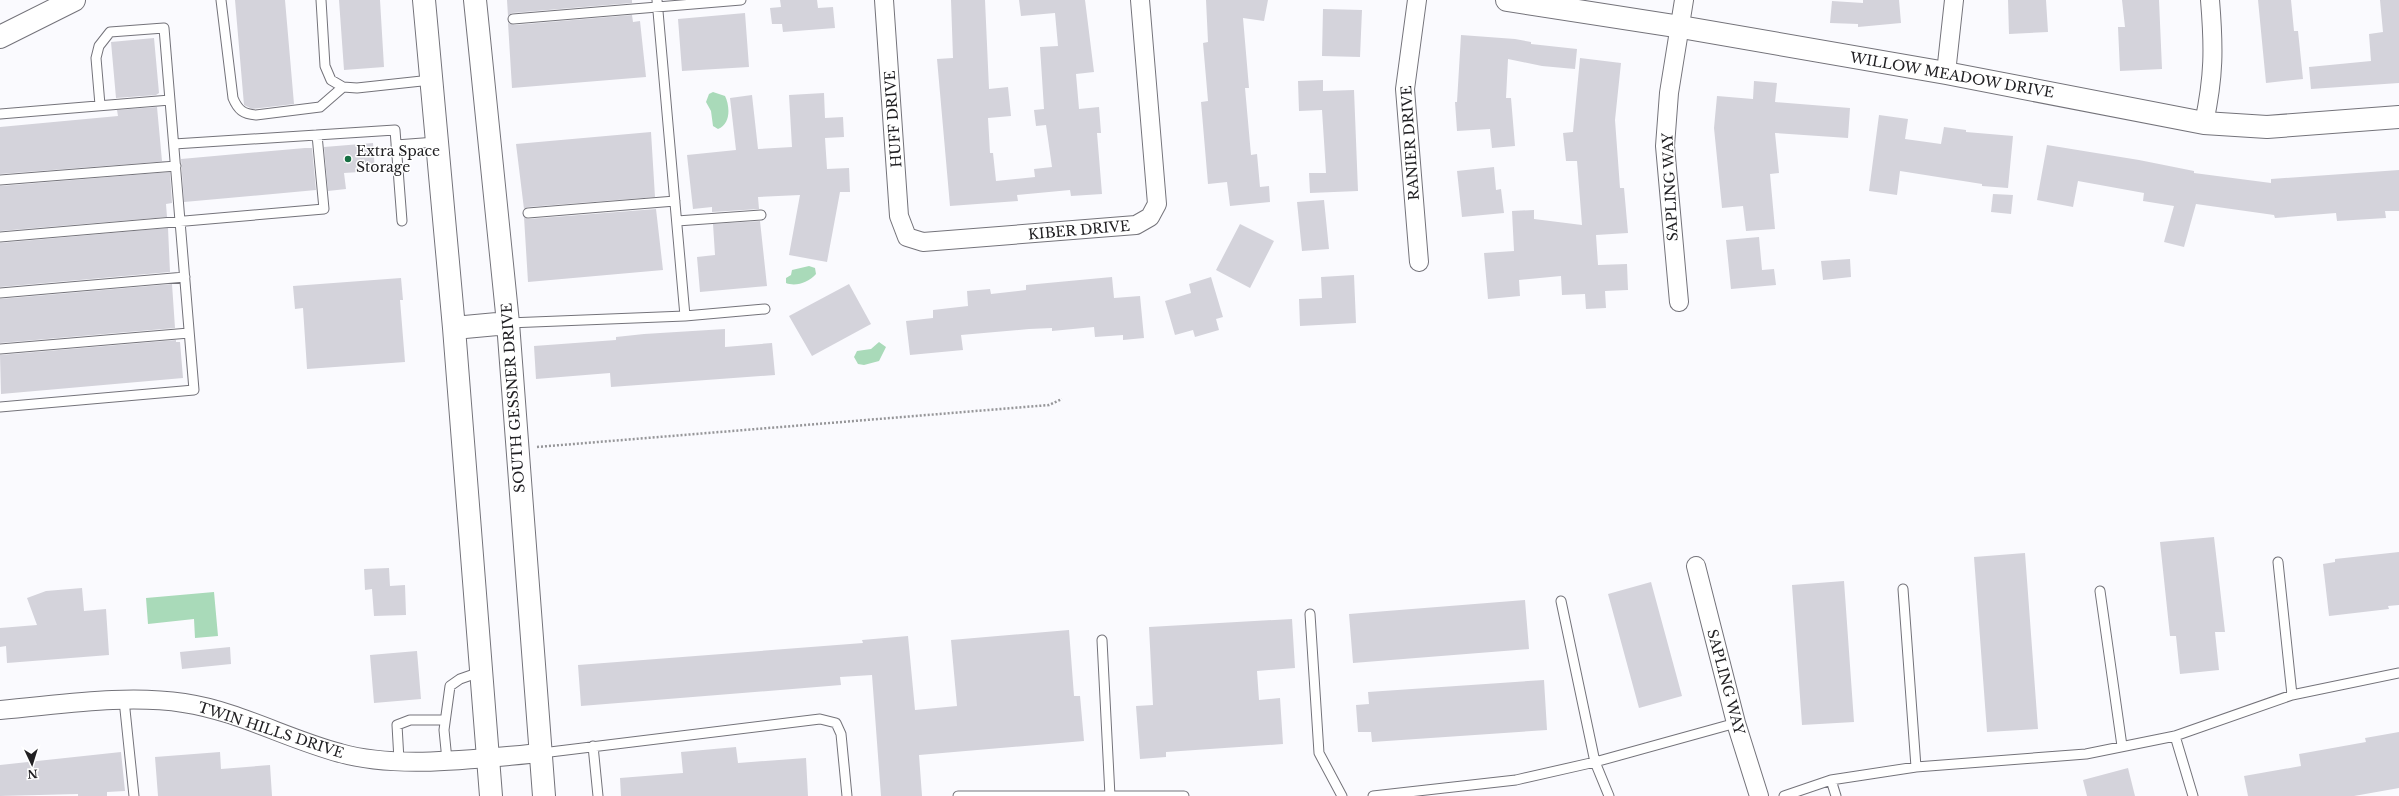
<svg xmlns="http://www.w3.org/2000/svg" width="2399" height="796" font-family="'Libre Baskerville',serif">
<rect width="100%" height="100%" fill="#fafafe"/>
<path fill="#a9dab9" d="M713 92 725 96C730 106 731 124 718 129L713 126 711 111 706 102 709 94Z
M809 266 815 268 816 274C809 282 796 287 786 283V278L791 275 792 270Z
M879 342 886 347 879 361 864 365 858 364 854 357 857 351 871 349Z
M214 592 218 636 195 638 194 619 148 624 146 598Z"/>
<path fill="#d4d3db" d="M235 0H285L294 104 252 109 244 105Z
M339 0H380L384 67 344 70Z
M507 0H632V3L512 13 508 16Z
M780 0H817L818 8 833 7 835 28 783 32 782 24H772L770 8 781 7Z
M951 0H985L989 89 1008 87 1011 116 988 118 990 153H993L996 181 1035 177 1034 169 1052 167 1046 125 1036 126 1034 110 1044 109 1040 47 1058 46 1055 13 1021 16 1019 0H1085L1094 72 1076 74 1079 109 1099 107 1101 133H1097L1102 194 1071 196 1070 190 1017 195 1018 201 950 206 937 59 953 58Z
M1206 0H1268L1264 21 1243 18 1249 88H1245L1251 155 1257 154 1260 187 1269 186 1270 202 1230 206 1227 182 1208 184 1201 102 1208 101 1203 43 1208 42Z
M1863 0H1899L1901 23 1858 27V24L1830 23 1832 1 1863 3Z
M2008 0H2046L2048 32 2009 34Z
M2122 0H2159L2162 69 2120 71 2118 27H2125Z
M2258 0H2291L2294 31H2298L2303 79 2266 83Z
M2380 0H2399V83L2311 89 2309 67 2371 61 2369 34 2383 32Z
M1323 9 1362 10 1360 57 1322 56Z
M745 13 749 67 682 71 678 19Z
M632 15 633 22 640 21 646 77 512 88 508 23 514 25Z
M1461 35 1515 39 1531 42V44L1577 49 1575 69 1542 66 1508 59 1506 98H1511L1515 146 1492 148 1490 129 1457 131 1455 102H1457Z
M154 38 159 93 156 95 116 98 111 42Z
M1580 58 1621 63 1615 120 1620 188H1624L1628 233 1596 235 1598 265 1627 264 1628 290 1605 291 1606 308 1586 309 1585 294 1562 295 1561 276 1519 280 1520 296 1488 299 1484 253 1514 251 1512 211 1534 210V219L1582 225 1577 161H1566L1563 133 1573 132Z
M1323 80V91L1354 90 1358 191 1310 193 1309 173H1326L1322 110 1299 111 1298 81Z
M1754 81 1777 83 1775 102 1850 108 1848 138 1775 133 1779 173 1770 174 1775 229 1746 231 1743 206 1722 208 1714 128 1717 96 1753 99Z
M824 93 825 118 843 117 844 137 825 138 827 169 849 168 850 192H840L827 262 789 255 800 195 758 197 759 209 712 212V207L693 209 687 155 736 150 730 98 752 95 758 149 792 147 789 95Z
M157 107 162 161H169L0 174V127L118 116 117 110Z
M1879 115 1908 119 1905 139 1941 144 1944 127 1966 130V132L2013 136 2008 188 1982 186V184L1900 171 1897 195 1869 191Z
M651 132 655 197 528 207 524 209 516 144Z
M373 143 375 171 344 173 346 189 328 191 324 147Z
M2047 145 2139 160 2194 171V173L2271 183V179L2399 170V211H2385L2386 218 2337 221 2336 213 2275 218 2274 215 2196 204 2184 247 2164 242 2174 206 2143 201 2144 193 2078 181 2073 207 2037 200Z
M305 148H312L316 190 184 202 181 159Z
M1494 167 1496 190 1501 189 1504 213 1462 217 1457 171Z
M170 172 172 203 166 204 167 217 0 231V186Z
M1993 194 2013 195 2011 214 1991 212Z
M1324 200 1329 249 1302 251 1297 202Z
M656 209 663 270 528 282 524 217 528 219Z
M760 221 767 286 700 292 697 257 715 255 713 224Z
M1240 224 1274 241 1250 288 1216 270Z
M168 228 170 272 0 287V243Z
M1759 237 1762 270 1774 269 1776 285 1731 289 1726 240Z
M1850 259 1851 277 1823 280 1821 261Z
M1354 275 1356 323 1300 326 1299 299 1322 298 1321 277Z
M1112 277 1114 298 1140 296 1144 338 1123 340V335L1095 337 1094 327 1052 331V328L1029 329 961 335 963 350 910 355 906 321 933 318V310L968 306 967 291 990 289 991 294 1026 290V285Z
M1211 277 1223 317 1216 319 1219 330 1195 337 1193 330 1175 335 1165 301 1191 293 1189 284Z
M401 278 403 300H400L405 362 307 369 303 308 295 309 293 286Z
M172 284 175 328 0 343V299Z
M849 284 871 324 812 356 789 316Z
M725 329V347L772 343 775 375 611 387 610 373 536 379 534 346 616 340V337L644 334Z
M176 340V342H180L183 378 1 394 0 355Z
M2214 537 2225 632H2215L2219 670 2180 674 2176 636H2170L2160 542Z
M2399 552V605L2388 606 2389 609 2329 616 2323 564 2335 562V559Z
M2025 553 2038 729 1987 732 1974 557Z
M389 568 390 586 405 585 406 615 374 616 372 589 365 590 364 569Z
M1844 581 1854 722 1802 725 1792 585Z
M1651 582 1682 696 1639 708 1608 594Z
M82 588 84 611 106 609 109 655 7 663 6 646 0 647V628L37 625 27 598 46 591Z
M1525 600 1529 649 1353 663 1349 614Z
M1292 619 1295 668 1257 671 1259 700 1280 698 1283 744 1166 752V757L1140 759 1136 706 1153 705 1149 627Z
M1069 630 1074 696H1080L1084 741 919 755 922 796H881L872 675 840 677 841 685 581 706 578 665 863 643 862 640 908 636 915 710 957 706 951 640Z
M230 647 231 664 182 669 180 652Z
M417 651 421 699 374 703 370 655Z
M1544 680 1547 730 1372 742 1371 732H1358L1356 705 1369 704 1368 692Z
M2399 732V788L2354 796H2248L2244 776 2301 766 2299 754 2366 742 2365 738Z
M736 747 738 763 806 758 808 796H621L620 778 683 773 681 752Z
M121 752 125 791 107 792V796H78V794L0 796V765Z
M220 752 221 769 270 765 272 796H158L155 757Z
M2128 768 2135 796H2087L2083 780Z"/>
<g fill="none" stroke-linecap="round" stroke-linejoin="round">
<g stroke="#74737a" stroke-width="11">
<path id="service" d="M221 0 233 98C238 110 243 114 256 115L320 107 343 87
M321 0 325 66 331 80 343 87 357 88 431 80
M657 0 685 316
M513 19 741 0
M0 114 170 100
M174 144 395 130 402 221
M396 145 436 142
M0 180 176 166
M528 213 675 201
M677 221 761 215
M0 237 324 209 317 135
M0 293 185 277
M508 323 685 316 765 309
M0 349 189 333
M0 407 194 390 164 28 110 32 99 46 96 58 100 105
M2278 562 2292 695
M1903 589 1916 767
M2100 591 2122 746
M1561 601 1595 762 1609 796
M1310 614 1319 753 1342 796
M1102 640 1110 796
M124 700 134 796
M2175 736 2193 796
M593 746 598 796
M542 753 820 719 836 723 841 734 847 796
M399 760 397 725 410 720H445
M447 760 444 730 450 686 460 679 480 672
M1831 780 1836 796
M958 796H1184
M1373 796 1516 780 1595 762 1736 723
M1784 796 1831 780 1916 767 2086 754 2175 736 2292 695 2399 673"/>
</g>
<g stroke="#74737a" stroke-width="20">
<path id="minor" d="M884 0 899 216 907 237 923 242 1136 225 1150 217 1157 204 1140 0
M1417 0 1405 89 1419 262
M1946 73 1954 0
M2204 123C2214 76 2214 48 2210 0
M1679 302 1665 146 1669 93 1684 0
M1696 566 1736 723 1759 796
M0 710C60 705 124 694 184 703 238 711 287 739 340 753 399 770 480 758 542 753"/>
</g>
<g stroke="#74737a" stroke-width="24">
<path id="tertiary" d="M1507 0 1681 27 1946 73 2204 123 2267 127 2399 117
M0 37 74 0"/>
</g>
<g stroke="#74737a" stroke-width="24">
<path id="secondary" d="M424 0 454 328 491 796
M475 0 508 323 544 796
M454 328 508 323"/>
</g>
<path stroke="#969699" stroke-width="2.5" stroke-dasharray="2 2" stroke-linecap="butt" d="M537 447 1049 405 1062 399"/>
<use href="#service" stroke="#fff" stroke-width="9"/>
<use href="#minor" stroke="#fff" stroke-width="18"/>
<use href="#tertiary" stroke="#fff" stroke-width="22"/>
<use href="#secondary" stroke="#fff" stroke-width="22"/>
</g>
<circle fill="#176f43" stroke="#fff" stroke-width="1.5" cx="348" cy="159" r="4"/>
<g text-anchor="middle" stroke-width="3" stroke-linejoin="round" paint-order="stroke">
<g font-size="14" fill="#212023" stroke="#fff">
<text transform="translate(1952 75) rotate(10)" y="5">WILLOW MEADOW DRIVE</text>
<text transform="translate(893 119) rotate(-94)" y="5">HUFF DRIVE</text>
<text transform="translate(1410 143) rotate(-94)" y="5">RANIER DRIVE</text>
<text transform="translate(1670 187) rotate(-93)" y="5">SAPLING WAY</text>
<text transform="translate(1079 230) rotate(-5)" y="5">KIBER DRIVE</text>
<text transform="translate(513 398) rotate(-94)" y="5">SOUTH GESSNER DRIVE</text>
<text transform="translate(1726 682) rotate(75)" y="5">SAPLING WAY</text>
<text transform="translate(271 730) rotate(18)" y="5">TWIN HILLS DRIVE</text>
</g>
<g font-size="14" fill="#212023" stroke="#fff" text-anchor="start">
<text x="356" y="156">Extra Space<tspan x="356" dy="16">Storage</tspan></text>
</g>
</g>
<g transform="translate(32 764) rotate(176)" stroke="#ffffff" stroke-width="3" paint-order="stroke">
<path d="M0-3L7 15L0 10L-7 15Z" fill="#212023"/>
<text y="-6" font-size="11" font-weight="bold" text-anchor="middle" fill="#212023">N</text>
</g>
</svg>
